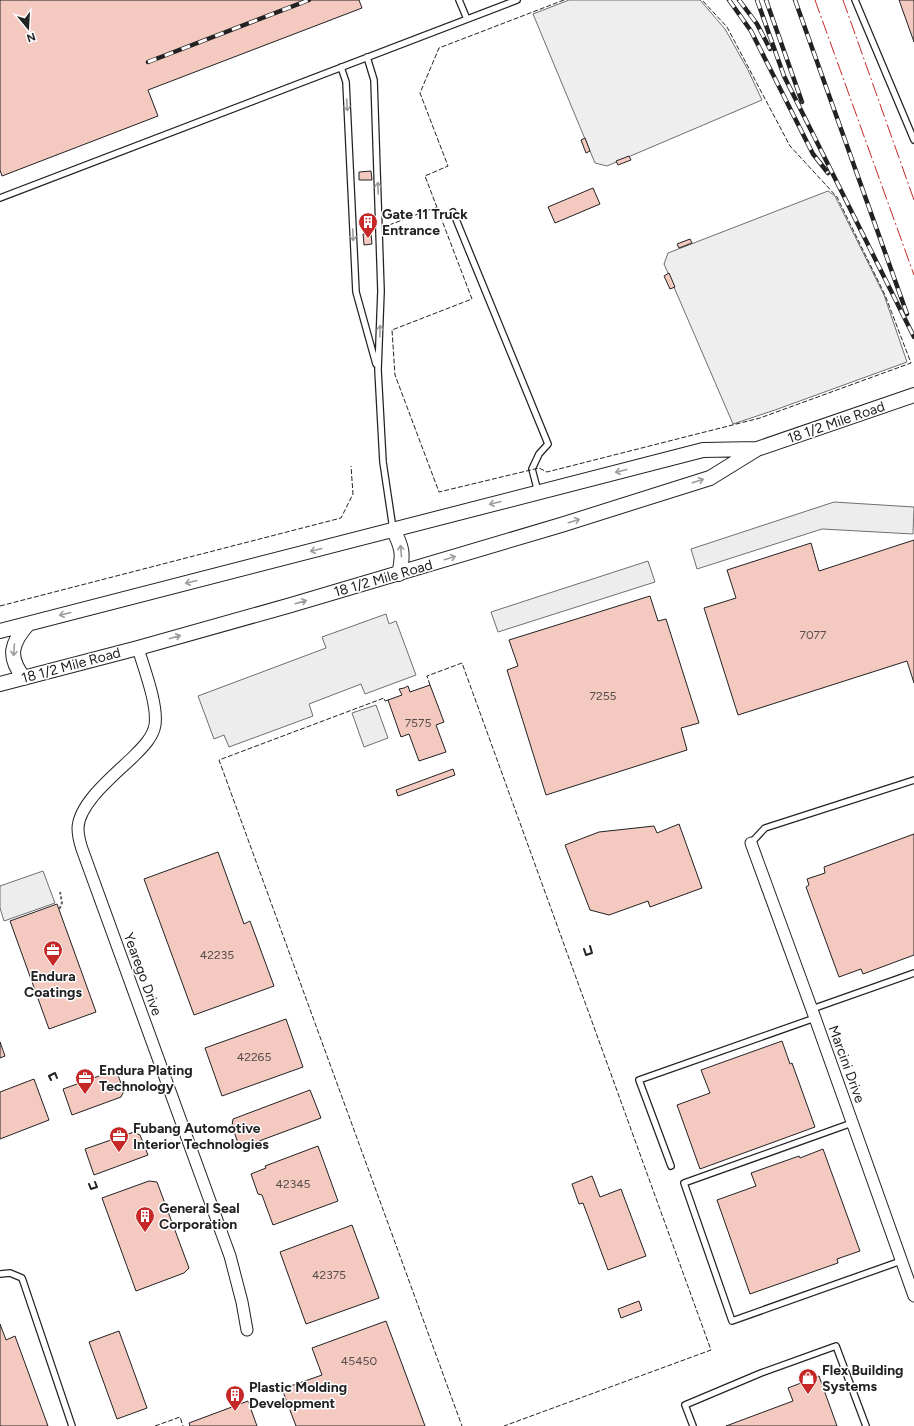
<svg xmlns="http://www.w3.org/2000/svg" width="914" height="1426" font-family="Figtree,sans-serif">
<rect width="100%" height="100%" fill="#fff"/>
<path fill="#eee" stroke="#6f6f6f" d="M569 0H700L725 29 748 70 762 100 607 166 595 163 533 14Z
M828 191 835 196 884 295 907 362 775 410 733 424 664 264 668 253Z"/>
<path fill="#ededed" stroke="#6f6f6f" d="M834 502 914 507 913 534 822 529 697 569 691 549Z
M648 561 655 582 498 632 491 612Z
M386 614 389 624 396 621 416 675 365 694 361 684 309 704 313 716 229 747 224 735 214 739 198 696 326 648 322 637Z
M376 705 388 738 364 747 352 713Z
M43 871 55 903 4 921 0 908V886Z"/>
<path fill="#f3c9c0" stroke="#222" d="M0 0H359L362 8 148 90 158 116 2 176 0 170Z
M899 0H914V42Z
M585 138 590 151 586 153 581 140Z
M629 156 631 160 618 165 616 161Z
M371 171 372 180H359V172Z
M593 188 600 204 555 223 548 207Z
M363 234H371L372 244 364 245Z
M690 239 692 243 679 248 677 244Z
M669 273 675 287 670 289 664 276Z
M914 540V683L907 661 738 715 704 608 736 598 727 570 811 543 819 571Z
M650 596 658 621 666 619 699 723 681 728 687 750 546 795 507 670 518 666 509 640Z
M430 685 444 722 436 725 446 752 419 761 409 734 401 737 388 700 402 695 399 689 404 688 408 686 410 692Z
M453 769 455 775 398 796 396 790Z
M679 824 702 888 650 907 648 901 609 915 590 910 565 845 599 832 654 826 657 833Z
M914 834V955L863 974 861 969 839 977 806 887 809 885 807 879 825 873 824 867Z
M218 852 244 924 250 921 274 986 194 1015 144 879Z
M57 904 96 1012 49 1029 10 921Z
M286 1019 303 1067 222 1096 205 1048Z
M782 1041 790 1064 792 1063 815 1127 700 1169 677 1105 710 1093 701 1070Z
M0 1042 5 1056 0 1058Z
M116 1070 124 1091 121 1097 72 1115 63 1089Z
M34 1079 49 1120 0 1139V1092Z
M310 1090 321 1118 243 1147 238 1143 232 1126 233 1119Z
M134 1132 140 1135 148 1155 94 1175 85 1149Z
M318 1146 338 1201 273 1225 262 1195 258 1194 251 1174 266 1168 265 1166Z
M823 1149 860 1251 837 1259 838 1263 750 1294 717 1200 756 1186 751 1173 799 1156 800 1158Z
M592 1176 600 1197 621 1189 646 1256 608 1270 583 1203 579 1204 572 1184Z
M149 1181 157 1182 189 1268 184 1273 136 1291 102 1198Z
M352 1225 379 1298 306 1324 280 1252Z
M639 1301 642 1310 621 1318 618 1309Z
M386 1321 425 1426H296L282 1389 322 1375 312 1348Z
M0 1324 6 1340 15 1336 48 1426H0Z
M119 1331 147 1408 117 1419 89 1342Z
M819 1376 837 1426H726L793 1401 788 1388Z
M248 1401 257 1426H190L189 1423Z"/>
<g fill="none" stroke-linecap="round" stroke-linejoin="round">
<g stroke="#222" stroke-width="8">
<path id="service" d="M459 0 467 19
M855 0 914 140
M367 57 374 80 381 291 378 370 383 462 393 529
M341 67 346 82 356 292 376 364
M0 198 517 0
M453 212 548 444 539 454 532 469 538 492
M751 843 765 828 914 780
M812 1009 914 973
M852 1123 684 1183 732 1321 901 1261
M671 1166 639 1080 815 1018
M0 1274 10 1273 22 1278 72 1426
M693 1426 685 1405 761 1373 836 1346 866 1426"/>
</g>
<g stroke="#222" stroke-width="13">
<path id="minor" d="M138 648C144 669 158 704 155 725 153 737 143 747 135 755 117 773 79 802 78 828 78 836 80 843 82 849L230 1256 242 1302 247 1330
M751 843 815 1018 914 1296"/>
</g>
<g stroke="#222" stroke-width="16">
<path id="tertiary" d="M393 529C402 547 404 554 399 574
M0 631 703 450 757 449
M24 678C7 657 11 643 28 624
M0 684 138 648 291 605 561 525 710 478 757 449 914 395"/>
</g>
<path stroke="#646464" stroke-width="2" stroke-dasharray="3 2" stroke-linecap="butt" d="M59 908H60L62 903 60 892"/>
<use href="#service" stroke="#fff" stroke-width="5.5"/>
<use href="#minor" stroke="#fff" stroke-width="11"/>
<use href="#tertiary" stroke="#fff" stroke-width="14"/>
<g stroke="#222" stroke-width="4.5">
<path id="rail" d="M729 0 751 31 813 154 828 173
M739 0 757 24 770 49
M757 0 784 76 914 337
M766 0 802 102
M795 0 907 314
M148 62 309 0"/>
</g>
<use href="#rail" stroke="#fff" stroke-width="3" stroke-dasharray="9" stroke-linecap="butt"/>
<path stroke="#222" stroke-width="1" stroke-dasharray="5 2" stroke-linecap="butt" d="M564 0 439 48 420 93 448 166 425 176 472 299 392 330 395 375 439 492 539 468 547 472 760 418 911 363 885 295 837 197 790 146 727 27 702 0
M389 225 437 207
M0 606 341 518 353 494 351 466
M430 685 427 676 462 663 711 1350 504 1426
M388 700 385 701 384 698 219 760 462 1426
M155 1426 180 1417 183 1426"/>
<path stroke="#222" stroke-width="2" d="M584 949 586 955 592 953 590 946
M51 1080 49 1076 55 1073 57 1078
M89 1184 91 1189 97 1187 95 1182"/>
<path stroke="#c62828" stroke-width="1" stroke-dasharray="14 3 2 3" stroke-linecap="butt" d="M815 0 914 275
M843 0 914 200"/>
</g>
<defs><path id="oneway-shaft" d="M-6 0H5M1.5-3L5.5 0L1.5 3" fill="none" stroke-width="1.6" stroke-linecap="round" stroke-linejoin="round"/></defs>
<g stroke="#9c9c9c">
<use href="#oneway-shaft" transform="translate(347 105) rotate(87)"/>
<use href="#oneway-shaft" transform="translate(378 188) rotate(-92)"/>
<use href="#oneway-shaft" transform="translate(353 235) rotate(87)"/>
<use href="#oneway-shaft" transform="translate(380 331) rotate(-88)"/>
<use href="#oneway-shaft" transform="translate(621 471) rotate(166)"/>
<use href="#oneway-shaft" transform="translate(698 481) rotate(-18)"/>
<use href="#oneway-shaft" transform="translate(495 503) rotate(166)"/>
<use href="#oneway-shaft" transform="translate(574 521) rotate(-18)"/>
<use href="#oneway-shaft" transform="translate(316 550) rotate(166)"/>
<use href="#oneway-shaft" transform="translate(401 551) rotate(-95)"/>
<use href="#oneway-shaft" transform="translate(450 558) rotate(-17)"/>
<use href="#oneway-shaft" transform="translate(191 582) rotate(166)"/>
<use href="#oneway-shaft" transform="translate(301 602) rotate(-16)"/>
<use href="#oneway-shaft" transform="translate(65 614) rotate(166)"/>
<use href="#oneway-shaft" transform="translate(175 637) rotate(-16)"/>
<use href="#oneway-shaft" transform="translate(14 650) rotate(94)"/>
</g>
<defs>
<g id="building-pin" transform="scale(1)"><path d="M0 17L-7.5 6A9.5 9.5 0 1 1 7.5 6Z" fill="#c62828" stroke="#fff"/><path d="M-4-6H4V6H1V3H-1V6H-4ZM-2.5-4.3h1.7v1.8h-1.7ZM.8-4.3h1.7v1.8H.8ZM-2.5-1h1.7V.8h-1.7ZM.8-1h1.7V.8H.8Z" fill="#fff"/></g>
<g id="office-pin" transform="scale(1)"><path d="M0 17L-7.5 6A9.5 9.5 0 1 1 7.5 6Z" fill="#c62828" stroke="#fff"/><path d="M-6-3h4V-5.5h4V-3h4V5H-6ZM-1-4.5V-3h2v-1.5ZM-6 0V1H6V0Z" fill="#fff"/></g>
<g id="shop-pin" transform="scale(1)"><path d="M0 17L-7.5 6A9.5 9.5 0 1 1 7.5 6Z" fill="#c62828" stroke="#fff"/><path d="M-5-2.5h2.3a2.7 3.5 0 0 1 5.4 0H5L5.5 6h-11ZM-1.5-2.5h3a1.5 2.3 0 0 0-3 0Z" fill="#fff"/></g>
</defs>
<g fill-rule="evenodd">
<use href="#building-pin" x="368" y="222"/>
<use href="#office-pin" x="53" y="950"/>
<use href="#office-pin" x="85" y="1078"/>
<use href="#office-pin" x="119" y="1136"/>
<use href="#building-pin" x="145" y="1216"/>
<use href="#shop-pin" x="808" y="1378"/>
<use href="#building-pin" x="235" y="1395"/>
</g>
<g text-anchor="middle" stroke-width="3" stroke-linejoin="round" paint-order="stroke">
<g font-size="12" fill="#564c4a">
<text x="813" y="639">7077</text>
<text x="603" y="700">7255</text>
<text x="418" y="727">7575</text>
<text x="217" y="959">42235</text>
<text x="254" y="1061">42265</text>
<text x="293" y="1188">42345</text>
<text x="329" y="1279">42375</text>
<text x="359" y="1365">45450</text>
</g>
<g font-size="14" font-weight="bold" fill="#222" stroke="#fff" text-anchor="start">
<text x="382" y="219">Gate 11 Truck<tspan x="382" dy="16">Entrance</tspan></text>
<text x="53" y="981" text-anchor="middle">Endura<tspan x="53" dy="16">Coatings</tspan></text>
<text x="99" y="1075">Endura Plating<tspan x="99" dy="16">Technology</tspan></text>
<text x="133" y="1133">Fubang Automotive<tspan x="133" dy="16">Interior Technologies</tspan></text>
<text x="159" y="1213">General Seal<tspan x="159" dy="16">Corporation</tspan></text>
<text x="822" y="1375">Flex Building<tspan x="822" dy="16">Systems</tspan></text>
<text x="249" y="1392">Plastic Molding<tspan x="249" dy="16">Development</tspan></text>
</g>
<g font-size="14" fill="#222" stroke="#fff">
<text transform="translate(836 422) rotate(-19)" y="5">18 1/2 Mile Road</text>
<text transform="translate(383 578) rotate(-16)" y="5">18 1/2 Mile Road</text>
<text transform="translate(71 665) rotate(-15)" y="5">18 1/2 Mile Road</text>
<text transform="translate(143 974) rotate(70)" y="5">Yearego Drive</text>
<text transform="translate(847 1064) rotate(70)" y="5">Marcini Drive</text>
</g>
</g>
<g transform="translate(28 28) rotate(162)" stroke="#ffffff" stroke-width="3" paint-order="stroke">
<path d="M0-3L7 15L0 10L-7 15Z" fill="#222222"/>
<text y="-6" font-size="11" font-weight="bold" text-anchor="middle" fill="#222222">N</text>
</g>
</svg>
